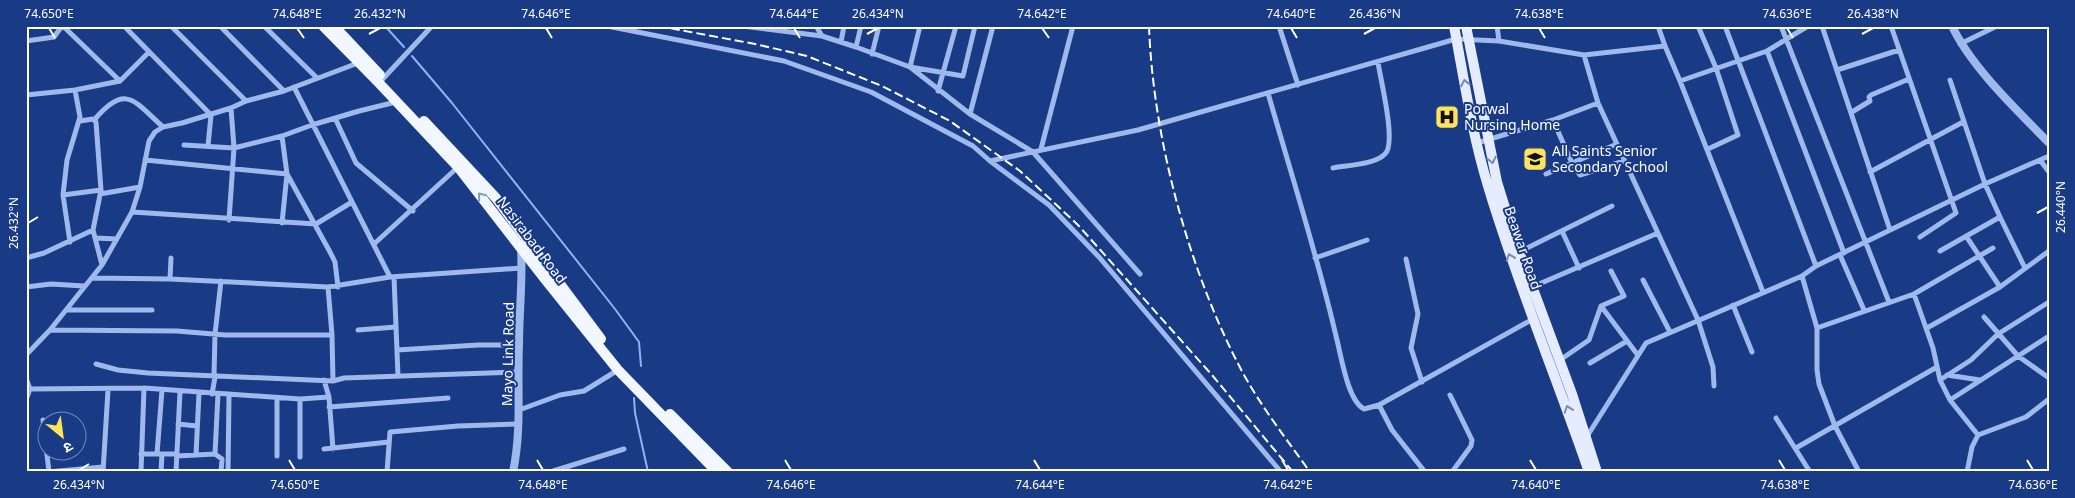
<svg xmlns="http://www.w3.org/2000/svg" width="2075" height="498" font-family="'Noto Sans','Noto Sans Devanagari',sans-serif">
<rect width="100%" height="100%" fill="#193b86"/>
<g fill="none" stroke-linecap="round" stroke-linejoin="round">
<path stroke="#92b2ef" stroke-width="2" d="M385 26 404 47
M412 56 452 103 615 309 639 342 641 366
M634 398 635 413 648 472"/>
<path stroke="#9fb9ec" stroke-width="5" d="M63 26 120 81
M124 26 211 115 208 146
M171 26 246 101
M220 26 284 91
M264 26 317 78
M607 26 784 61 871 92 973 146 990 161 1049 205 1099 257 1281 472
M743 26 822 36 856 47 910 67 963 76 975 26
M816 26 822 36
M1279 26 1298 85
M1497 26 1499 41
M1658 26 1665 46
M1698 26 1716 68 1738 135 1708 149
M1725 26 1816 266
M1781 26 1889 302
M1822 26 1890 230
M1891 26 1956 213 1920 237
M26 41 54 37 62 26
M841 42 844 26
M1960 44 1997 26
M856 47 861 26
M1767 51 1844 253
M872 54 879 26
M1584 55 1598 103 1698 320 1713 367 1714 386
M910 67 970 114 1033 152 1140 274
M910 67 920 26
M1837 70 1899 50
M1950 80 1985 184 2000 217
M1680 81 1763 292
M379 83 432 26
M294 87 390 277
M938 91 956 26
M1268 93C1291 174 1317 254 1336 336 1341 354 1347 400 1364 409L1379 405 1533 319
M26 95 75 90 120 81 149 52
M1852 112 1870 101 1869 97 1871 95 1909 79
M970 114 993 26
M335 118 356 163 413 211
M95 119C126 83 134 101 163 127
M1553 120 1572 163 1580 175 1624 161
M80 121 93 119 96 122 101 190 93 230 102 265
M282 136 287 174 282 223
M1477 143 1553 120 1598 103
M184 145 234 148 282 136 312 125 359 111 396 102
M1041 149 1073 26
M145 160 287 174 330 252 335 262 338 287
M2040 160 2049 172
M990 161 1138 130 1456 39 1499 41 1584 55 1665 46 1680 81 1767 51 1808 26
M1333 168C1348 165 1374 165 1385 154 1397 143 1380 78 1378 62
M1870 172 1963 122
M1546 174 1617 144
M100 194 140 187
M63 195 101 190
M132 212 316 224 352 202
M229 220 234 148 231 108
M1562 231 1579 268
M1966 236 2000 287
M95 238 117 239
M70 242 63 195 67 160 80 117 75 90
M374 244 458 167
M1940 251 2000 217 2025 268
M1519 252 1612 206
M1840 255 1864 310
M26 258 44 253 93 230
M1315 258 1367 240
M1406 259 1418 314 1411 348 1422 382
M1802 276 1817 328V370L1819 384 1835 426 1859 472
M394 277 398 376
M92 278 170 279 328 287 332 335 333 381
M170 279 171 258
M1643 280 1670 332
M26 287 51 284 84 286
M328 287 390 277 522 268
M1532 287 1658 233
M1914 294 1933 348 1940 380 1950 400 1978 435
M1733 305 1752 352
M1601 306 1624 296 1611 271
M66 310H152
M1984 317 2018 356 2049 378
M1817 328 1914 294 1993 248
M1927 328 2000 287 2049 251
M50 330 177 331 225 335H332
M358 330 396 327
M397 350 478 345H519
M26 355 50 330 102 265 132 212 140 187 149 141 155 132 163 127 182 123 231 108 246 101 284 91 358 63
M1560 360 1589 340 1601 306 1637 354
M1590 363 1627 341
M96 364 118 370 148 373 333 381 344 378 519 372
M1947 375 1980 380
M214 376 215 334 221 281
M26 378 30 389
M324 380 329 397
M1940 380 1971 360 1998 334 2049 302
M212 394 215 377
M218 394 215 454 222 459 221 472
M1450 395 1472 440 1471 446 1452 472
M300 399V457
M26 400 30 389 144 388 300 399 329 397 333 449
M1950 400 2049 336
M1379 405 1392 430 1425 472
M329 407 448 398
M519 410 560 395 584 391 618 370
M1776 418 1810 472
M43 420 49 472
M178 424 197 426
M1586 438 1646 343 1802 276 1816 266 1985 184 2049 156
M1796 448 1937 367
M324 449 389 442
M141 454H177
M157 454 162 390
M196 455 199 393
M177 456 215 454
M277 456V398
M48 472 103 467
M103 472 108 390
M141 472 144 388
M161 472 162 454
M176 472 180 392
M228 472 229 395
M387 472 390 432 458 426 519 424
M550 472 624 449
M1967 472 1972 447 1978 435 2026 417 2049 399"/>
<path stroke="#9fb9ec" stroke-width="8" d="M1952 26C1972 68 2016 109 2049 143
M513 472C522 429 517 388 519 345 519 312 523 280 521 248"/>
<path stroke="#e5ecff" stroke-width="10" d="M1454 26C1464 79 1472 134 1488 186 1517 283 1556 376 1589 472
M1466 26 1497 182 1516 243 1572 394 1597 472"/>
<path stroke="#f2f6ff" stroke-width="10" d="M323 26 379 83 458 167 544 278 618 370 717 472
M334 26 380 75
M424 121 496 198 601 339
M670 414 728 472"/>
<path stroke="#fff" stroke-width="2" stroke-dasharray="9 4" stroke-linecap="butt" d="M658 26 755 44 807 56 882 86 950 121 1020 171 1078 225 1212 375 1293 472
M1149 26C1153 140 1190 275 1244 375 1263 409 1287 440 1310 472"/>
</g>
<defs><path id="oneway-chevron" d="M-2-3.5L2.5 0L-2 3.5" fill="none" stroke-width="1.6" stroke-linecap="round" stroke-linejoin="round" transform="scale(1.25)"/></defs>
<g stroke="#758bbc">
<use href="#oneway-chevron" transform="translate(1465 83) rotate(-101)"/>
<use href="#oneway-chevron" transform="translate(1492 160) rotate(78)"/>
<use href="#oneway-chevron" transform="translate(1510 257) rotate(-109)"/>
<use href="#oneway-chevron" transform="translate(1568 409) rotate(-109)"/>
</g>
<use stroke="#8698c2" href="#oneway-chevron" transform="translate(481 196) rotate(-129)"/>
<path fill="none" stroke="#fff" stroke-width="2" d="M49 28 55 38M297 28 304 38M546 28 552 38M794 28 800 38M1042 28 1049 38M1291 28 1297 38M1539 28 1545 38M1787 28 1793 38M369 34 380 28M867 34 878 28M1364 34 1375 28M1862 34 1873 28M2037 213 2048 207M28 223 38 217M289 460 295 470M537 460 543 470M785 460 791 470M1034 460 1040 470M1282 460 1288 470M1530 460 1536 470M1779 460 1785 470M2027 460 2033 470M79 470 89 464"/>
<defs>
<g id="hospital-square" transform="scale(1.25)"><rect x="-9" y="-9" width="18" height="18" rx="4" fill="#ffe35b" stroke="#193b86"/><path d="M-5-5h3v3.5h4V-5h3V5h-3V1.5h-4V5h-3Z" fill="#111"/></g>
<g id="school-square" transform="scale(1.25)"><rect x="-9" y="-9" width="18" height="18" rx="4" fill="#ffe35b" stroke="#193b86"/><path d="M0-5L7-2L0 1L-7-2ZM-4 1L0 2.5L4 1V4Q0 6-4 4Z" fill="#111"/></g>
</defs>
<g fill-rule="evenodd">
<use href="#hospital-square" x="1447" y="117"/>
<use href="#school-square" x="1535" y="159"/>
</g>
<g text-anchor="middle" stroke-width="4" stroke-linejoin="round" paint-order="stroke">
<g font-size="14" fill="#fff" stroke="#193b86" text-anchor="start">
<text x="1464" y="114">Porwal<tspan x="1464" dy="16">Nursing Home</tspan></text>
<text x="1552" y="156">All Saints Senior<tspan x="1552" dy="16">Secondary School</tspan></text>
</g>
<g font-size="14" fill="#fff" stroke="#193b86">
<text transform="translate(532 240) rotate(53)" y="5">Nasirabad Road</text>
<text transform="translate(1523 248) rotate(71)" y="5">Beawar Road</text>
<text transform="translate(508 354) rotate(-89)" y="5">Mayo Link Road</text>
</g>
</g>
<rect width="2075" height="498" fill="none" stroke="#193b86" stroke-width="55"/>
<g transform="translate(62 436) rotate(151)"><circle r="24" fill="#193b86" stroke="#7589b6"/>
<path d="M0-4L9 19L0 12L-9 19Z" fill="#ffe35b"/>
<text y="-8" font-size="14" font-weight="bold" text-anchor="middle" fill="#ffffff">उ</text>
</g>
<rect x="28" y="28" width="2020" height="442" fill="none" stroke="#fff" stroke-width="2"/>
<g font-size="12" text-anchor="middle" fill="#fff">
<text x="49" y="18">74.650°E</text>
<text x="297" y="18">74.648°E</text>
<text x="380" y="18">26.432°N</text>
<text x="546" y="18">74.646°E</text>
<text x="794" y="18">74.644°E</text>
<text x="878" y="18">26.434°N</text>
<text x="1042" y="18">74.642°E</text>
<text x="1291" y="18">74.640°E</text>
<text x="1375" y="18">26.436°N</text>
<text x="1539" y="18">74.638°E</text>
<text x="1787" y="18">74.636°E</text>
<text x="1873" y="18">26.438°N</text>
<text transform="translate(2061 207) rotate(-90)" y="4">26.440°N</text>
<text transform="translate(14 223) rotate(-90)" y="4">26.432°N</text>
<text x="79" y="489">26.434°N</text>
<text x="295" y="489">74.650°E</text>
<text x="543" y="489">74.648°E</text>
<text x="791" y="489">74.646°E</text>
<text x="1040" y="489">74.644°E</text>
<text x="1288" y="489">74.642°E</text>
<text x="1536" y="489">74.640°E</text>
<text x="1785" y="489">74.638°E</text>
<text x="2033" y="489">74.636°E</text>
</g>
</svg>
